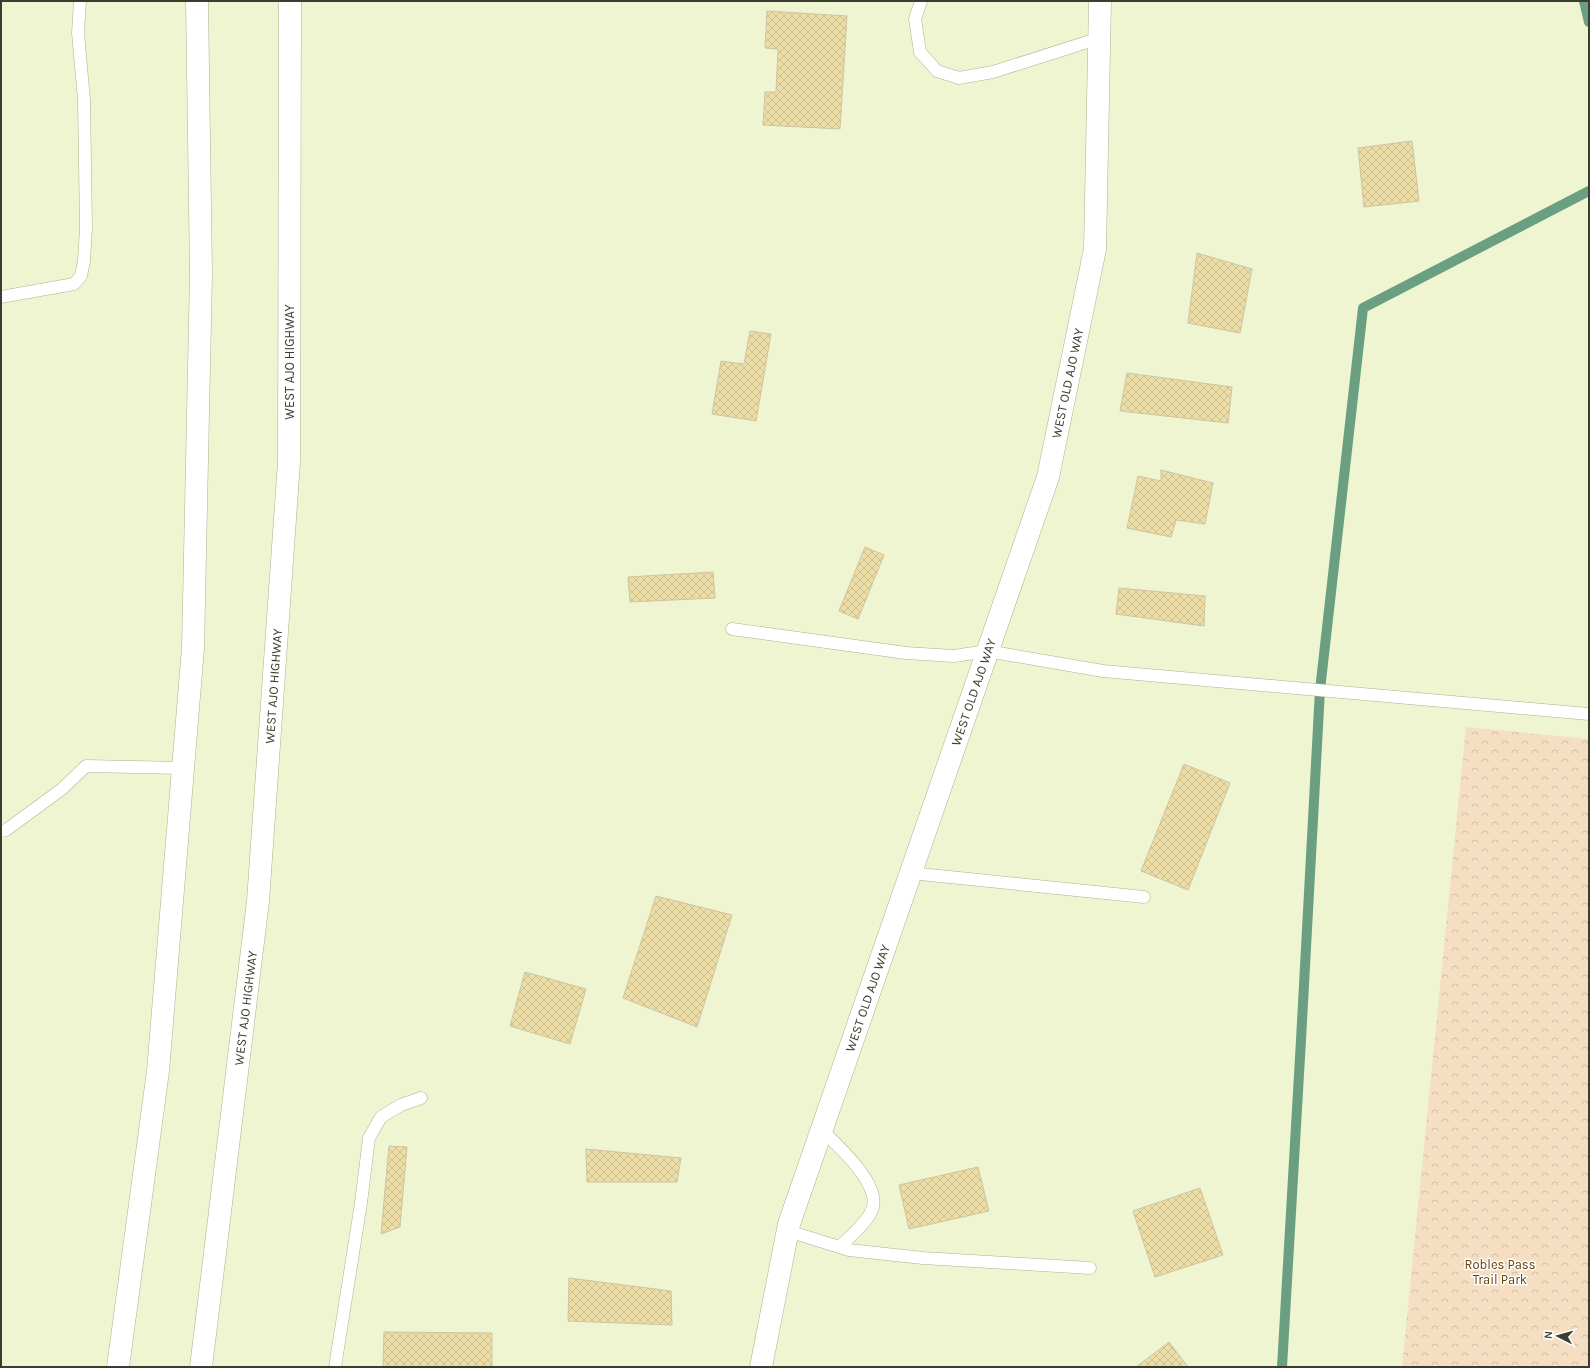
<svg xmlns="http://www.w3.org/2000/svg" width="1590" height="1368" font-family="Karla,sans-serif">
<defs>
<pattern id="forest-crowns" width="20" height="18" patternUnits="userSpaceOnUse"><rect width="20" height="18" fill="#f5dec2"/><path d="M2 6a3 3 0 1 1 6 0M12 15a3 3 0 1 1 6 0" fill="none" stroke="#d3bfa7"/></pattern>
<pattern id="building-cross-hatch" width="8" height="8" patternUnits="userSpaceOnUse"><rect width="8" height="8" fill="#eddda6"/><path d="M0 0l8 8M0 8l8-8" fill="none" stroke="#ccbf8f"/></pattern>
</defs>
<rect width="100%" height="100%" fill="#eff5d1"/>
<path fill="url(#forest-crowns)" d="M1466 727 1589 739V1367H1402Z"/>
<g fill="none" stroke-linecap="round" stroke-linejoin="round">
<path stroke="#6aa081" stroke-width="10" d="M1584 1 1589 22
M1282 1367 1301 1040 1320 690 1363 308 1589 191"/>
</g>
<path fill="url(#building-cross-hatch)" stroke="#cec4a1" d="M767 11 847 16 840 129 763 125 765 92H776L778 49 765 48Z
M1412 141 1419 201 1364 207 1358 148Z
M1197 253 1252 269 1240 333 1188 323Z
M750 331 771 334 756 421 712 414 721 361 744 364Z
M1127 373 1232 387 1228 423 1120 411Z
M1161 470 1213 483 1205 524 1176 520 1171 537 1127 528 1138 476 1161 481Z
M865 547 884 555 858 619 839 611Z
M713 572 715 598 630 602 628 577Z
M1119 588 1205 596 1204 626 1116 614Z
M1184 764 1230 783 1188 890 1141 871Z
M656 896 732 915 697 1027 623 998Z
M525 972 586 989 570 1044 510 1026Z
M389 1146 407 1147 400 1227 381 1234Z
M586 1149 681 1158 677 1182H587Z
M978 1167 989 1211 909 1229 899 1185Z
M1200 1188 1223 1255 1155 1277 1133 1211Z
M569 1278 671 1291 672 1325 568 1321Z
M384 1332 492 1333V1367H383Z
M1169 1342 1188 1367H1136Z"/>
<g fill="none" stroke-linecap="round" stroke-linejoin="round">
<g stroke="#acb28f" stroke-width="13">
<path id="service" d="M921 1 915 19 920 52 937 71 959 78 993 72 1100 38
M1 297 74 284 81 276 84 261 86 228 84 100 78 33 80 1
M732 629 906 653 954 656 987 651 1103 671 1589 714
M1 831 6 830 62 789 86 766 183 768
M910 873 1144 897
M821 1129C837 1145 879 1182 873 1207 870 1220 849 1238 839 1247
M788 1231 849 1250 923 1258 1090 1268
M335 1367 361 1203 369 1138 381 1117 401 1105 421 1098"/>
</g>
<g stroke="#acb28f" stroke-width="23">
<path id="minor" d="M761 1367 789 1224 1048 477 1095 249 1100 1"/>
</g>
<g stroke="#acb28f" stroke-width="23">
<path id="primary" d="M118 1367 158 1071 193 648 201 274 197 1
M201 1367 258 901 289 462 290 1"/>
</g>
<use href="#service" stroke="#fff" stroke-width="12"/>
<use href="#minor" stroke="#fff" stroke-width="22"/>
<use href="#primary" stroke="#fff" stroke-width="22"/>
</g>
<g text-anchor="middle" stroke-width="3" stroke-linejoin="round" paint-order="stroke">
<g font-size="13" fill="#3b3d2f" stroke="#fefefe">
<text transform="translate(289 362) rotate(-90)" y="5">WEST AJO HIGHWAY</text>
<text transform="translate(1067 383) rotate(-78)" y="5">WEST OLD AJO WAY</text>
<text transform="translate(273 686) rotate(-86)" y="5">WEST AJO HIGHWAY</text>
<text transform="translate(973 692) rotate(-71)" y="5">WEST OLD AJO WAY</text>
<text transform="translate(867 998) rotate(-71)" y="5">WEST OLD AJO WAY</text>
<text transform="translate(245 1008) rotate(-83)" y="5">WEST AJO HIGHWAY</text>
</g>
<g font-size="13" fill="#67430b" stroke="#fefefe">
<text x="1500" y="1269">Robles Pass<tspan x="1500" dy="15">Trail Park</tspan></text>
</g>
</g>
<rect width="1590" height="1368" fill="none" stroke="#3b3d2f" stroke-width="4"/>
<g transform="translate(1558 1336) rotate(276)" stroke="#fefefe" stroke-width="3" paint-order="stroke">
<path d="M0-3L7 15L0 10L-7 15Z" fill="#3b3d2f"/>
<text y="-6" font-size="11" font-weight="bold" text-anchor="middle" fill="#3b3d2f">N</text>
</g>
</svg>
